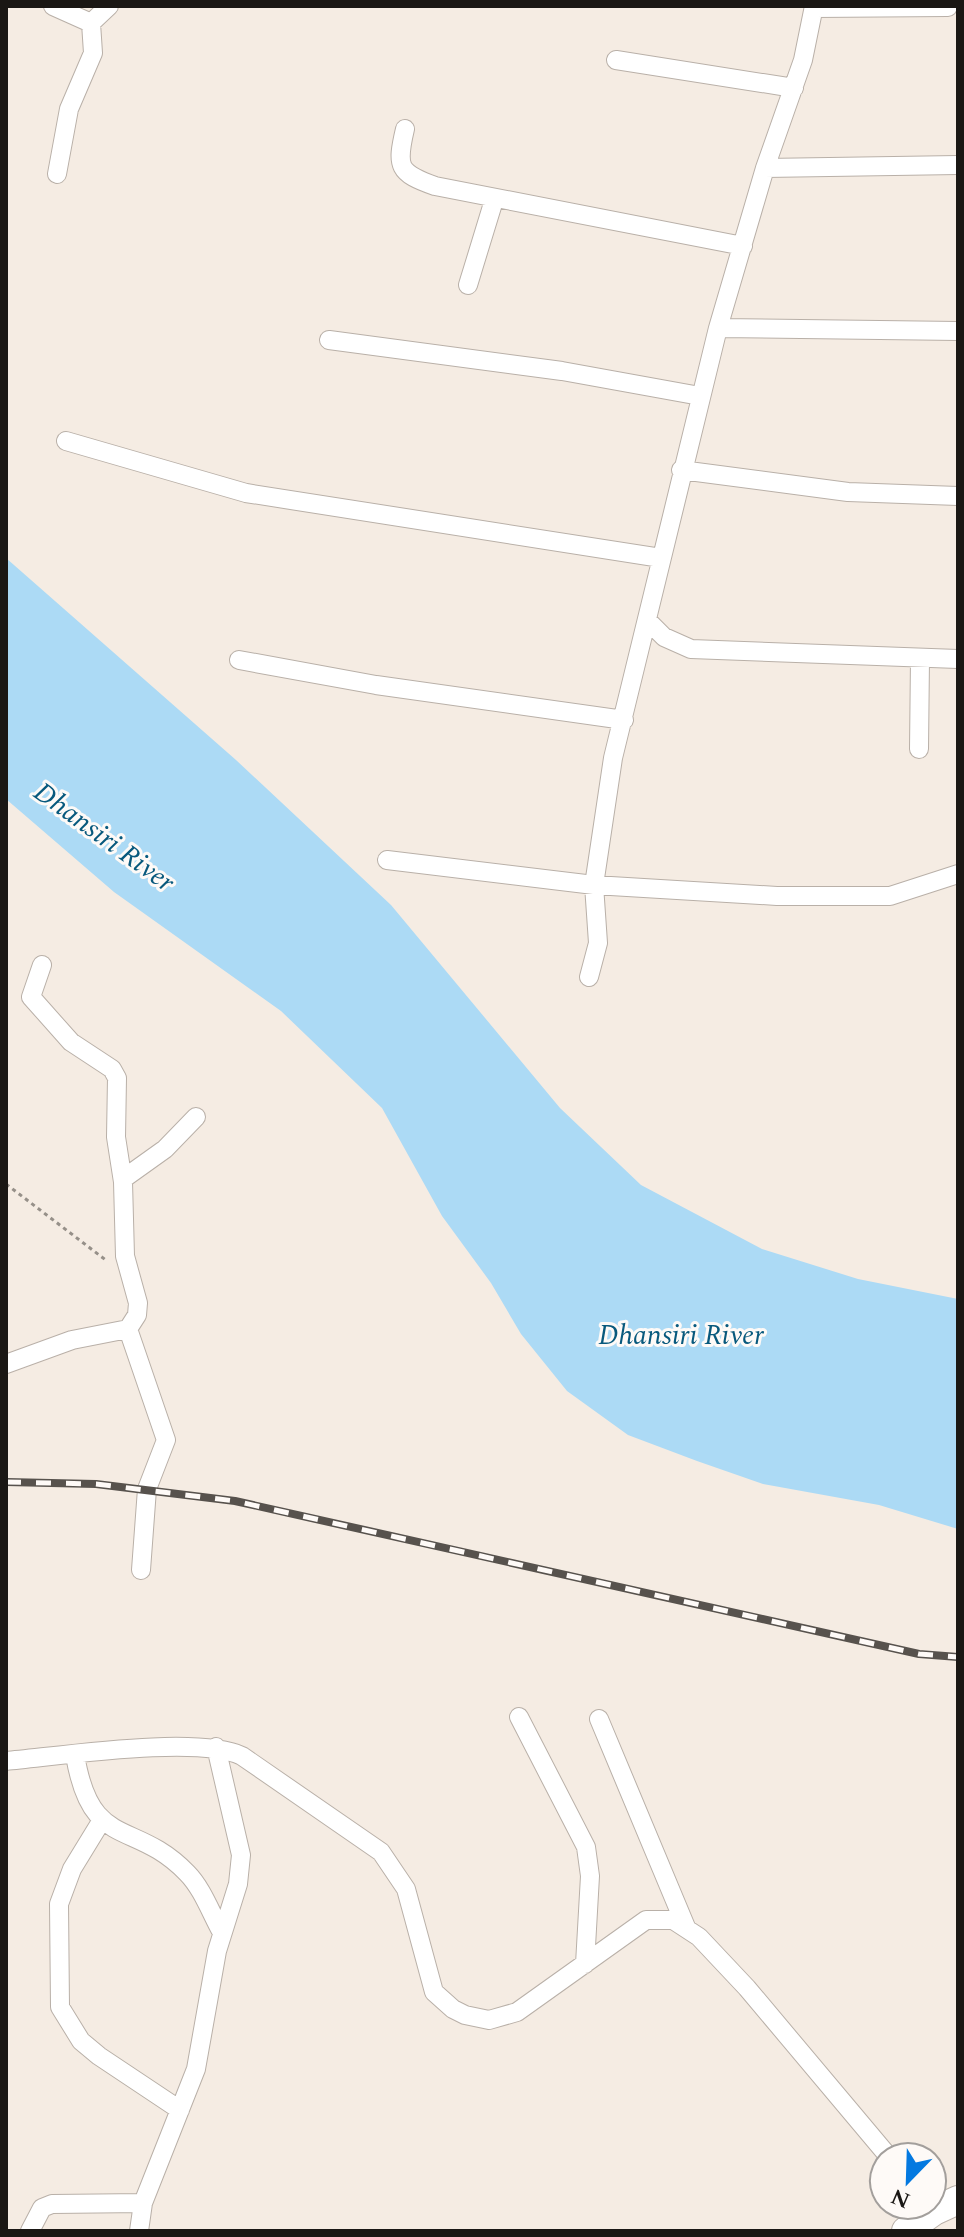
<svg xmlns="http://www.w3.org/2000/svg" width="964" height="2237" font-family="Spectral,serif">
<rect width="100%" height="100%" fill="#f5ece3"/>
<path fill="#acdaf5" d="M6 558 236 760 391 905 560 1108 641 1185 762 1249 858 1279 958 1299V1529L879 1505 763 1484 697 1461 628 1435 567 1391 521 1334 491 1283 442 1216 382 1108 281 1011 114 892 6 799Z"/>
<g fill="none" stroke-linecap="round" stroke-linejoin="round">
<g stroke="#b9b0a8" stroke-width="20">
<path id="minor" d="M53 6 91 23 109 6
M814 8 948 7
M616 60 794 88
M405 129C396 167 398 173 435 186L743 246
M765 168 958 165
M57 174 69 109 93 53 91 23
M468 285 494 200
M718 328 958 331
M329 340 562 371 700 396
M66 441 246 493 661 558
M681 470 848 492 958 496
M648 621 664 637 691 649 958 659
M239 660 376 685 624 720
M919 749 920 659
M387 860 594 885 777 896H890L958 874
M589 977 598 943 594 885 613 758 718 328 765 168 803 60 814 6
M123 1179 165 1149 196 1117
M128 1329 166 1440 147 1489 141 1570
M6 1364 72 1340 128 1329 137 1315 138 1303 125 1256 123 1182 116 1137 117 1078 112 1069 71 1042 31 997 42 965
M519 1717 586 1847 590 1876 585 1964
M599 1719 686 1927
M75 1755C91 1852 134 1818 187 1873 202 1888 211 1913 221 1931
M6 1761C61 1756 198 1735 242 1756L381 1852 406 1889 434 1992 453 2009 465 2015 489 2020 517 2012 646 1920H673L699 1937 747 1988 889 2157
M102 1820 72 1869 59 1904 60 2007 81 2041 99 2056 180 2110
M30 2231 42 2208 52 2204 143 2203
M139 2231 143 2203 196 2069 217 1951 238 1884 241 1855 216 1747"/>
</g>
<g stroke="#b9b0a8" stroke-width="30">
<path id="highway" d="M906 2231 934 2211 958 2200"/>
</g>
<path stroke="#969089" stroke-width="3" stroke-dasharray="4 4" stroke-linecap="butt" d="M6 1184 107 1261"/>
<use href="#minor" stroke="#fff" stroke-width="18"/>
<use href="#highway" stroke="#fff" stroke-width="28"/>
<g stroke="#57524d" stroke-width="8">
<path id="rail" d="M6 1482 96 1484 235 1501 919 1654 958 1657"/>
</g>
<use href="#rail" stroke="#fefaf7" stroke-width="5" stroke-dasharray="15" stroke-linecap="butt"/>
</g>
<g text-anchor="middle" stroke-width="6" stroke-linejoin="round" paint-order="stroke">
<g font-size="28" font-style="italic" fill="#08597d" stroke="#fefaf7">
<text transform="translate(105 836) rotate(36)" y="10">Dhansiri River</text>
<text x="681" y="1344">Dhansiri River</text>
</g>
</g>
<rect width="964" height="2237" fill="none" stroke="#1a1714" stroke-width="16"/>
<g transform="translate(908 2181) rotate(203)"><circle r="38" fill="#fefaf7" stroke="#a39f9c" stroke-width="2"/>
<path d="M0-6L14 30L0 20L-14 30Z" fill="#0479e0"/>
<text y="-12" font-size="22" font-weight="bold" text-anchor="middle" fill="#1a1714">N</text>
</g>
</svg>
